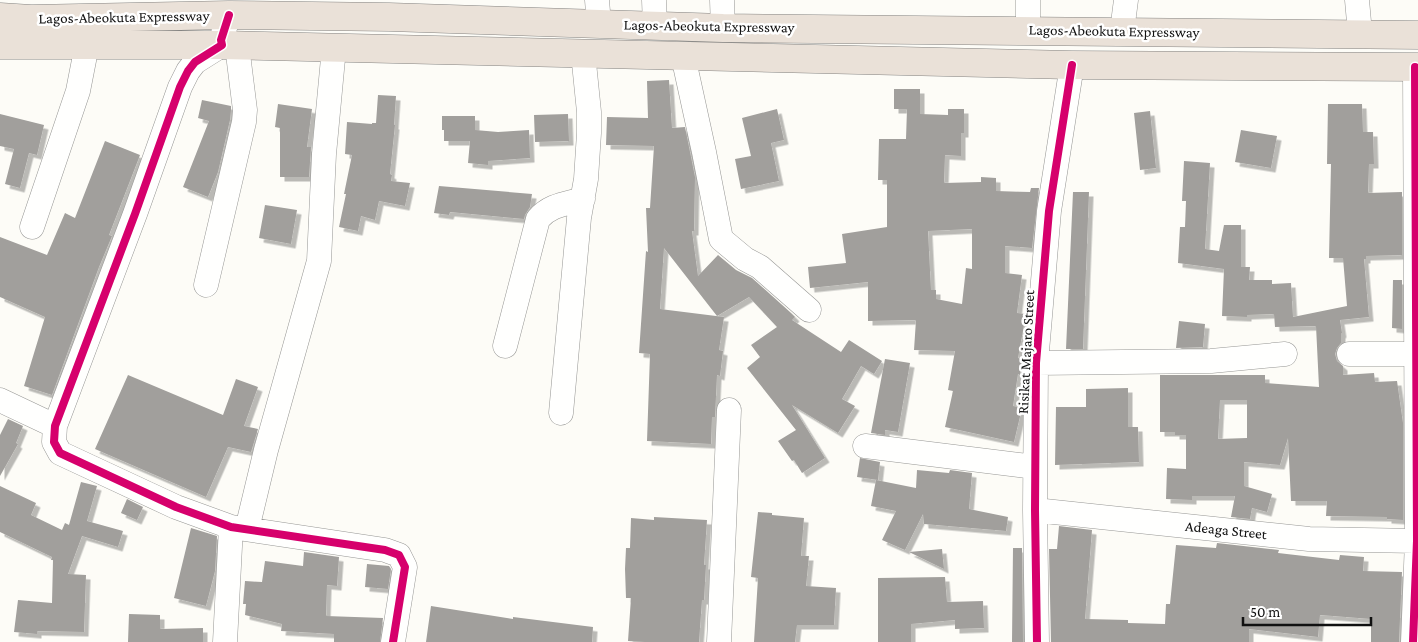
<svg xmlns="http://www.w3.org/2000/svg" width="1418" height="642" font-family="'Crimson Pro',serif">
<defs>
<filter id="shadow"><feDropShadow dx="4.5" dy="4.5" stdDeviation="0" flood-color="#0004"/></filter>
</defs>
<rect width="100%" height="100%" fill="#fdfcf7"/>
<path fill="#a19f9c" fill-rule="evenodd" filter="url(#shadow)" d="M669 80 672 128 685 127 695 177 694 231H692L698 276 718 255 736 270 752 278 791 313 795 317 792 320 841 352 849 340 882 361 874 374 861 366 842 399 855 406 838 433 792 405 825 458 802 473 794 460 792 461 778 441 796 430 747 368 760 357 751 345 777 327 749 297 717 316 664 248 660 309 724 317 719 350 723 351 720 376 717 375 715 417H712L711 444 647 441 650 354 639 353 646 251 648 252 646 208H650L654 146 606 145 607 117 648 118 647 81Z
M894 89H920V114L948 115V109H964V133H961V156L945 155 944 183 981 182V177L996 178V191L1030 192 1031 188H1039L1032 248 1005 246V273L1022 275 1017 313 1026 314 1018 358 1022 359 1020 375 1018 374 1013 406 1022 408 1014 442 945 427 953 391 948 390 955 351 914 350 916 320 868 321V282L810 288 808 267 846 263 842 234 887 227V180H878L879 139H906L907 109H894ZM972 229V269L966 268 962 304 936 299V290H931L928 231Z
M378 95 396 96 394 125H395L390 174 392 175 391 181 410 183 405 206 379 201 375 220 361 216 358 231 339 227 346 194H344L352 155 345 154 347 122 372 124V123H376Z
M202 100 231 106V110L230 120 218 172 208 197 183 187 209 121 198 118Z
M278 104 312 109 307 147H311L309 177H280V128L275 127Z
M1328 104H1362L1363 132H1373L1374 164H1369L1368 193 1402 192V255L1366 256V259H1364L1369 317 1340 320 1342 333 1341 334V343L1337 348 1335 354 1337 361 1343 366V375L1374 373 1375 382 1397 381 1403 423V520L1387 519V517L1326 516 1327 501H1291L1288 438 1280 465 1244 462V486L1272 494 1267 512 1252 508 1250 519 1231 517 1235 496H1192V500L1166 499 1167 468 1186 469V435H1175V432H1160V375H1265V383L1319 387 1316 326 1275 327 1274 314 1247 315V317L1222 316 1224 269 1178 263 1180 227H1185L1186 201H1182L1184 161 1210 163 1205 249 1219 251 1224 225H1241V267H1250L1249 280H1272V284L1291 283 1293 317 1347 306 1343 258H1329L1331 164H1327ZM1220 400H1247V438L1218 439Z
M777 109 784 140 771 143 779 181 741 189 735 159 751 156 742 118Z
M1150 111 1156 168 1140 170 1134 113Z
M0 114 44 125 37 155 29 153 20 188 5 184 14 149 0 146Z
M568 114 569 141 535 142 534 115Z
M442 116H475V130L498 132 529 130 530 158 488 161V165L468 163 470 141H444V130H442Z
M1241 130 1277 136 1271 168 1235 162Z
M105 141 140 155 109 235 112 236 99 267 52 395 24 386 45 317 0 297V237L47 255 65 213 75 218Z
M439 186 532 194 530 207 525 215 524 219 450 212 449 215 434 213Z
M1073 192H1089L1083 349H1066Z
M265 205 297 210 291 244 259 238Z
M1393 280H1402V329L1392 328Z
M1179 321 1205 324 1203 347 1176 348Z
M885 359 910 363 898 432 885 430V435L871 433Z
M128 375 223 415 236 379 258 387 244 426 258 429 251 452 228 447 206 497 95 449Z
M1128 388V427H1138L1139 462 1055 465 1056 407H1086V389Z
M8 419 23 426 16 443 18 444 0 476V435Z
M860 458 880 462 878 480 857 477Z
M917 470 949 473 950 470 972 473 969 509 1008 517 1006 531 924 524 923 514 905 550 882 540 896 511 871 506 876 480 916 488Z
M81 482 97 486 87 521 123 531 118 547 82 536 68 574 86 575 84 632 37 631V634L14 632 18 600 52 603 53 560H51L52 557 0 532V486L36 503 31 515 62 530 65 523 69 525Z
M127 499 143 507 137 520 121 513Z
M758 512 772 513V515L804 518 801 556H809L806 586 836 588 834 625H797L795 642H754L758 578 751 577Z
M654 517 707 520 704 565H706L704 600H702L699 642H645L628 641 631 598H626L625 569 626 548H630L631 518 654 520Z
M1059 526 1092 530 1085 619 1128 620V623L1165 624 1166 604H1170L1176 545 1216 548 1217 543 1279 550 1278 553 1339 560 1340 555 1364 557 1363 571 1402 572 1399 642H1371V619L1320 615 1318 637 1249 629V642H1051L1049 549H1057Z
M191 528 217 536 215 571 206 606 174 598Z
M1013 548H1022L1023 642H1012Z
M942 549 944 569 909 552Z
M304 552 339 557 337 586 327 585 326 616 383 618 380 642H334V634L281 631 282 624 245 615 246 604H243L245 581 262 582 265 561 303 566Z
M367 564 389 566 391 569 388 589 365 587Z
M945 577 947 602 983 601 984 628 955 629V620L911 624V642H878V578Z
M431 606 513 619V617L593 627 592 642H426Z
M129 614 160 615V629L203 628V642H128Z"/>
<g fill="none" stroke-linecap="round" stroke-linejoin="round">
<g stroke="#979795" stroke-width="25">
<path id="minor" d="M597 0 599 24
M654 0 655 25
M722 0 723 28
M1028 0V30
M1357 0 1360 33
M229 15 221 40 222 45 195 62 188 71 180 87 135 214 55 426 54 442 60 453 176 507 231 527 385 550 399 555 405 567 393 642
M1122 31 1126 0
M683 56 704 152 721 239 745 259 760 267 809 310
M32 227 78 91 87 45
M206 285 244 122 245 110 237 46
M505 346 538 219C550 205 565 204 583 199
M1349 354H1418
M1036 363 1211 361 1285 354
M0 400 55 426
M561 413 579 218 586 179 589 133V112L583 53
M865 446 1035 467
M1035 510 1309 539 1418 541
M247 529 266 450 319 261 324 154 334 48
M225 642 231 527
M719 642 729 410
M1037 642 1035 510 1036 363 1049 211 1072 65
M1413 642 1417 541 1415 67"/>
</g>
<g stroke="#858482" stroke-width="29">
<path id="highway" d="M0 17 31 19 229 15 389 17 723 28 1418 35
M0 45H222L1072 65 1418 67"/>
</g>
<use href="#minor" stroke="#fffffe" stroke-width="24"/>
<use href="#highway" stroke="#eae1d8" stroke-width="28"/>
<g stroke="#fff" stroke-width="11">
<path id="cycleway" d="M229 15 221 40 222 45 195 62 188 71 180 87 135 214 55 426 54 442 60 453 176 507 231 527 385 550 399 555 405 567 393 642
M1037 642 1035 510 1036 363 1049 211 1072 65
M1413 642 1417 541 1415 67"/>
</g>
<use href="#cycleway" stroke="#d6006c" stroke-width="8"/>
</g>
<g text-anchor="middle" stroke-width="5" stroke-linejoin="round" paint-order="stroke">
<g font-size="15" fill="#111" stroke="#fff">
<text transform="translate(124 17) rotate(-1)" y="5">Lagos-Abeokuta Expressway</text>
<text transform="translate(709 26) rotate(1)" y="5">Lagos-Abeokuta Expressway</text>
<text transform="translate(1114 31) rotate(1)" y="5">Lagos-Abeokuta Expressway</text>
<text transform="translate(1026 352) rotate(-87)" y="5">Risikat Majaro Street</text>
<text transform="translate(1226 530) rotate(6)" y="5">Adeaga Street</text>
</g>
</g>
<path d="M1243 617v8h128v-8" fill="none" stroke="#111111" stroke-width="2.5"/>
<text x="1250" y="617" font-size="15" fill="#111111" stroke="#ffffff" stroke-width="4" paint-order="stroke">50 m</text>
</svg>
